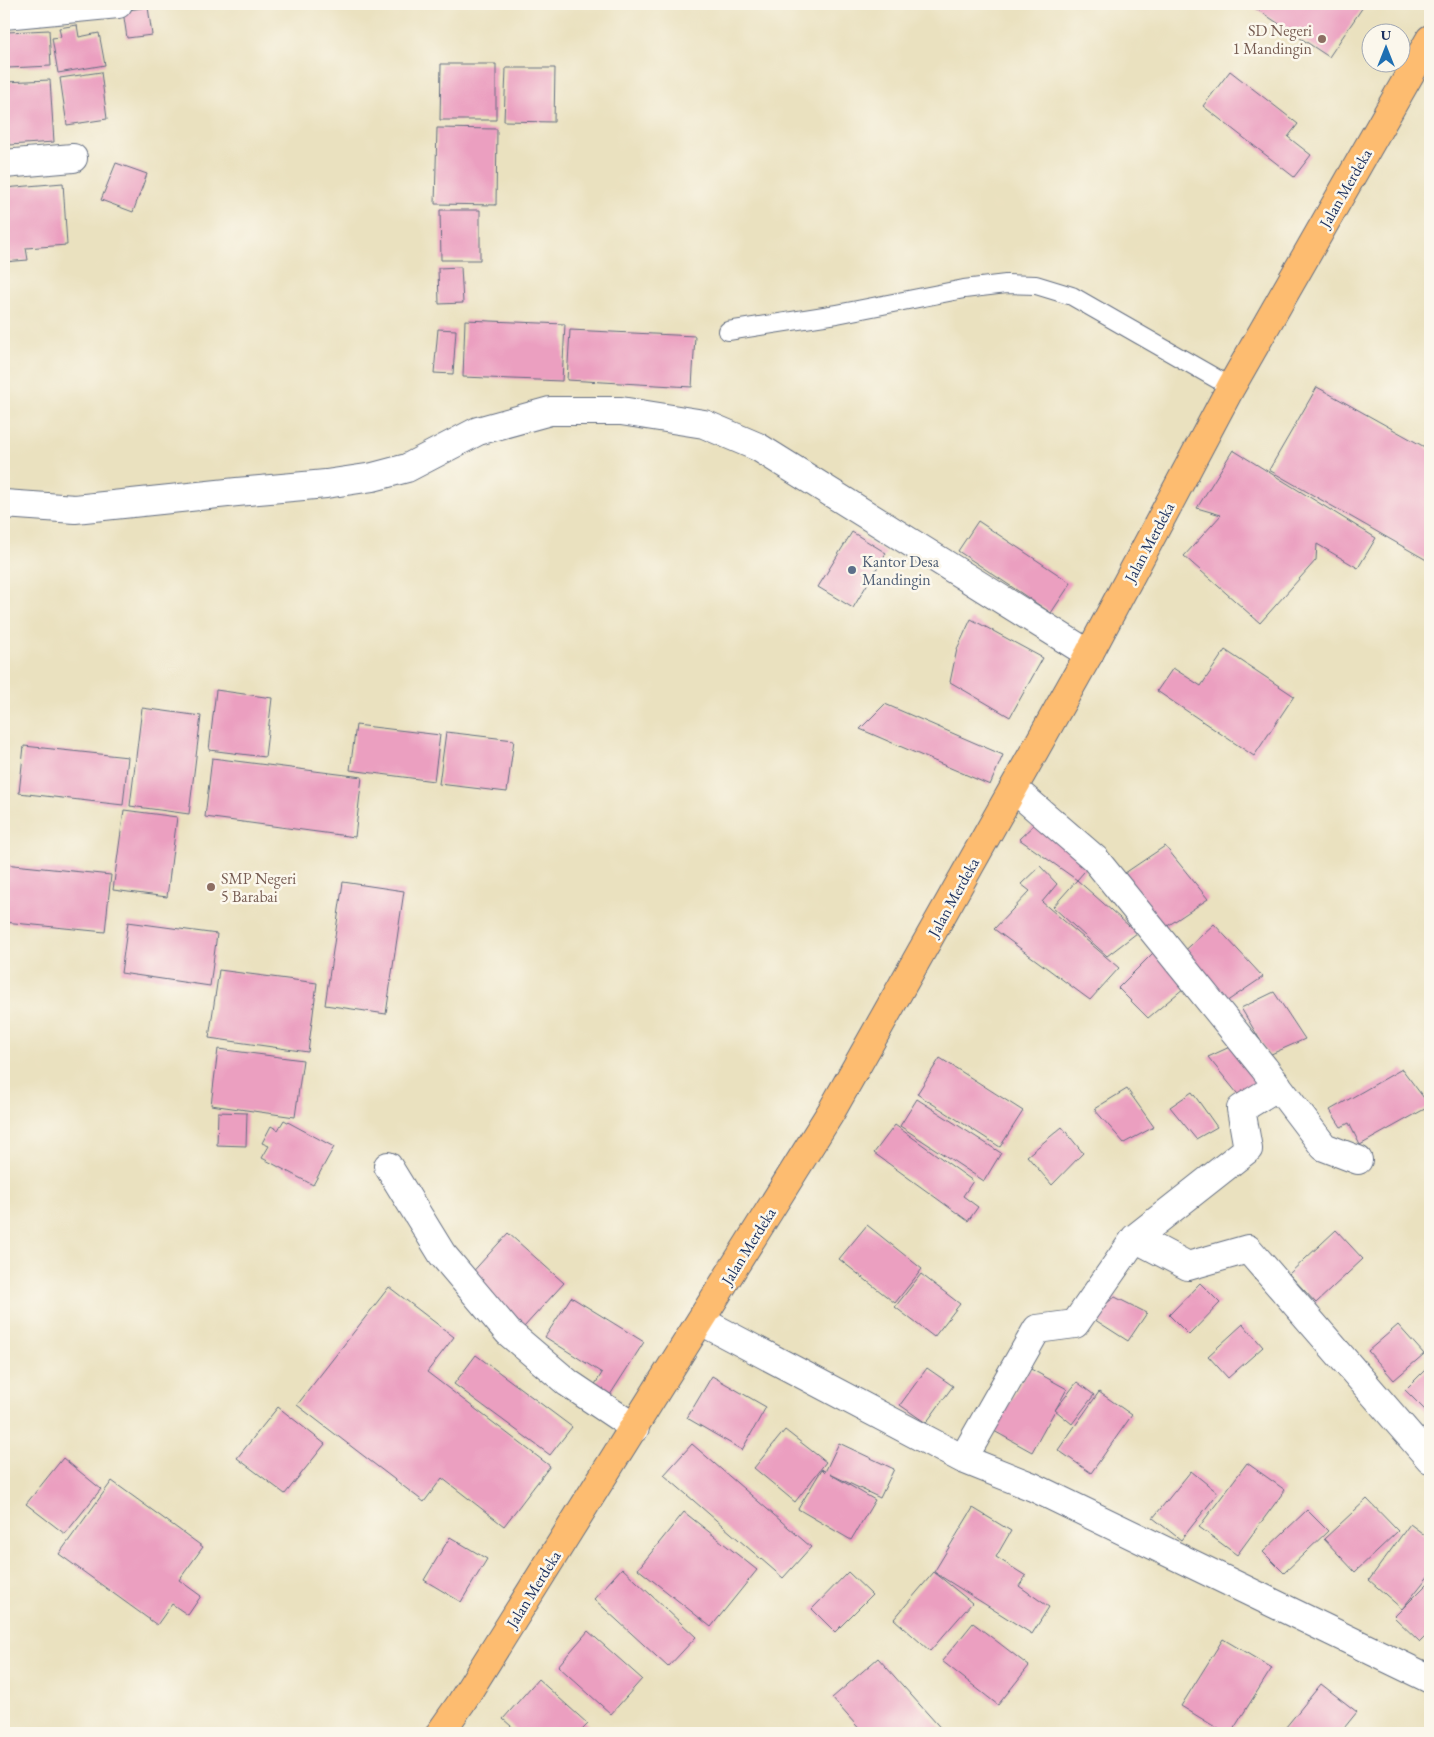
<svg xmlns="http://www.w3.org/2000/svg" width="1434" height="1737" font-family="'EB Garamond',serif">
<rect width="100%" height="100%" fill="#fbf7ec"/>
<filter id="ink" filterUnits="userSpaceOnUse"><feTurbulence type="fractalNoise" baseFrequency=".02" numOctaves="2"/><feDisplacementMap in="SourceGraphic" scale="10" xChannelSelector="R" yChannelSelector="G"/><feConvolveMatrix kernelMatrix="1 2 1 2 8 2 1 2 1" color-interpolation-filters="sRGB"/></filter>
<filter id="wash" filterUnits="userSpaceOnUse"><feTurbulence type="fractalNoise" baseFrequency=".0096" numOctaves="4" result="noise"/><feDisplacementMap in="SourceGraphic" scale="20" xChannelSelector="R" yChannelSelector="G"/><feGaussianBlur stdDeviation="1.12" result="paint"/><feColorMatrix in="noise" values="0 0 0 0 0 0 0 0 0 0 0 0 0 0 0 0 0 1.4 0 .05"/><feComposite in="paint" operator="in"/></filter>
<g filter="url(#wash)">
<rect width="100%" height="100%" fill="#eae1bf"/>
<g id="blocks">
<path fill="#eb9fc0" d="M1249 4H1365L1329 57Z
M148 7 152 35 127 38 123 11Z
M77 25 79 37 99 33 105 65 58 73 52 38 61 37 59 28Z
M49 30 51 66 8 68 7 32Z
M441 64H496V120H440Z
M506 68H555L554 122 504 121Z
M1230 71 1298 124 1288 137 1311 155 1294 177 1203 106Z
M101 72 107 119 67 125 60 78Z
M50 80 54 142 9 145 5 82Z
M437 128 497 129 496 205 435 204Z
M116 163 147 174 133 212 101 200Z
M63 183 67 245 26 248 28 260 4 262V188Z
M440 210H480V260H441Z
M461 267 463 303 439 304 438 268Z
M465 320 565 324 562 381 463 377Z
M438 329 456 330 453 374 434 373Z
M570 330 695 336 692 387 567 380Z
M1317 387 1430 450V562L1269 470Z
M1233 450 1376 538 1358 568 1317 544 1316 560 1260 623 1184 556 1221 515 1197 508Z
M978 521 1071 583 1051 613 958 551Z
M852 532 886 553 853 608 818 587Z
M971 619 1043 658 1010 717 950 682 957 649Z
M1225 650 1294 696 1254 756 1157 691 1173 668 1201 686Z
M216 690 272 698 265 757 209 750Z
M885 704 1003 755 990 785 860 729Z
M142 708 201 716 189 814 130 806Z
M356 725 440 735 434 781 350 770Z
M446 732 514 740 507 792 439 784Z
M24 746 128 757 123 805 19 793Z
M212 758 362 777 355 837 205 817Z
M124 810 177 817 167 897 113 890Z
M1039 820 1091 864 1077 880 1019 839Z
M1165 846 1208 899 1160 931 1125 873Z
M4 864 111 875 105 932 4 922Z
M1040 866 1057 884 1042 902 1119 968 1090 1000 994 929 1030 891 1021 884Z
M1077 880 1137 933 1107 956 1053 907Z
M343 882 404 891 386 1014 325 1005Z
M128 922 217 934 210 986 121 973Z
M1214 924 1263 977 1223 1004 1179 956Z
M1156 950 1190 983 1148 1018 1118 988Z
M219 970 317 983 308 1052 209 1038Z
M1274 992 1305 1039 1269 1055 1241 1008Z
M1234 1045 1272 1084 1245 1103 1208 1057Z
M218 1049 303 1060 295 1117 211 1105Z
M940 1058 1023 1111 1000 1147 917 1094Z
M1402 1069 1430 1106 1360 1145 1349 1123 1341 1127 1330 1110Z
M1127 1089 1154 1127 1124 1143 1094 1109Z
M1192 1092 1217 1127 1196 1139 1170 1107Z
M917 1099 1001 1153 984 1181 900 1126Z
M218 1112 247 1113 246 1146 217 1145Z
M284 1120 334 1147 313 1185 262 1158 269 1146 262 1143 271 1126 278 1130Z
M895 1125 973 1181 963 1196 978 1207 968 1221 874 1153Z
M1062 1127 1083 1153 1052 1185 1027 1156Z
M867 1225 922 1269 895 1303 839 1259Z
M1336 1230 1363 1259 1316 1303 1289 1274Z
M508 1233 564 1283 524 1327 468 1277Z
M921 1274 960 1304 934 1337 895 1307Z
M1200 1283 1220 1303 1189 1335 1169 1315Z
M389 1287 454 1337 427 1372 550 1466 504 1526 442 1478 424 1502 297 1405Z
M571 1297 644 1342 610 1395 594 1386 602 1373 545 1337Z
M1115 1297 1147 1313 1128 1341 1089 1316Z
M1243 1324 1263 1347 1228 1378 1208 1356Z
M1398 1325 1424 1354 1394 1380 1368 1351Z
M476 1355 572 1427 550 1455 454 1384Z
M1430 1365V1413L1429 1414 1405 1390Z
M927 1368 953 1386 926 1423 900 1405Z
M1029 1368 1067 1389 1032 1452 994 1431Z
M712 1376 766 1407 742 1450 687 1418Z
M1077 1382 1094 1395 1072 1424 1055 1410Z
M1099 1392 1132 1415 1091 1473 1058 1450Z
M278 1407 325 1444 285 1494 237 1458Z
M785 1430 826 1462 795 1502 754 1468Z
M839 1443 894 1469 880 1498 830 1474 875 1500 851 1540 798 1509 822 1469 825 1472Z
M692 1444 811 1547 783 1578 664 1475Z
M63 1458 101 1489 65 1534 26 1504Z
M1247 1463 1285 1490 1237 1555 1199 1527Z
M1191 1471 1218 1493 1181 1540 1153 1518Z
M112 1481 203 1547 179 1580 201 1596 188 1615 172 1604 157 1625 59 1554Z
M1367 1499 1398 1531 1355 1572 1324 1539Z
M973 1508 1011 1531 996 1557 1026 1576 1019 1586 1049 1607 1032 1634 934 1572 972 1603 930 1651 894 1619 934 1572Z
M1307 1510 1328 1531 1284 1573 1263 1552Z
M684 1512 757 1570 711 1627 638 1569Z
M1410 1524 1430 1539V1574L1402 1609 1369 1580Z
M450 1537 487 1559 461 1602 424 1580Z
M622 1568 696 1637 668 1667 594 1599Z
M848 1572 872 1595 835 1632 812 1609Z
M1430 1581V1632L1420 1642 1394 1617Z
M973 1623 1029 1666 998 1705 942 1661Z
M588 1631 642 1679 611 1714 558 1666Z
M1223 1639 1272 1668 1231 1733H1225L1181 1706Z
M878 1658 945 1733H863L832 1698Z
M538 1679 588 1724 579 1733H519L503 1719Z
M1321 1684 1357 1712 1340 1733H1281Z"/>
</g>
</g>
<g filter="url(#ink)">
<use href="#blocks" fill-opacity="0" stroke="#636d80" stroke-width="1"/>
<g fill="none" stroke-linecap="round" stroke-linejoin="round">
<g stroke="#636d80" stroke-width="20">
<path id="lane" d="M728 331 837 314 964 289 1006 284 1036 285 1072 296 1231 387"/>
</g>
<g stroke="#636d80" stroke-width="30">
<path id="street" d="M4 15 118 4
M4 164 73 158
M4 504 75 509 237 492 326 484 373 477 407 468 478 431 550 411H621L704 424 758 447 1089 654
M1014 789 1095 859 1264 1068 1324 1147 1358 1160
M388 1166 442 1254 508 1332 568 1383 635 1428
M1135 1238 1188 1266 1248 1249 1430 1459
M701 1321 963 1459 1033 1487 1430 1679
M963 1459 1037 1329 1075 1324 1135 1238 1248 1149 1241 1109 1278 1086"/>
</g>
<g stroke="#636d80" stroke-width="30">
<path id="primary" d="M440 1733 461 1703 831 1112 1089 654 1231 387 1430 39"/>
</g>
<use href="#lane" stroke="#fff" stroke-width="18"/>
<use href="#street" stroke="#fff" stroke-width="28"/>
<use href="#primary" stroke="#fdbc70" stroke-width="28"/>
</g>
</g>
<g fill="#8d6e63" stroke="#fbf7ec" stroke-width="2">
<circle cx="1322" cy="39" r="5"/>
<circle cx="211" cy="887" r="5"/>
</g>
<circle fill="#5c6f8a" stroke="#fbf7ec" stroke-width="2" cx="852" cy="570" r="5"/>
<g text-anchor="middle" stroke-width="5" stroke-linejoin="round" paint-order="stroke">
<g font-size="16" fill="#785e54" stroke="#fbf7ec" text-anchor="end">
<text x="1312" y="36">SD Negeri<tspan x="1312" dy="18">1 Mandingin</tspan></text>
<text x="221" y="884" text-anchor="start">SMP Negeri<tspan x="221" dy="18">5 Barabai</tspan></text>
</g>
<g font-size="16" fill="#1b2f5e" stroke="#fbf7ec">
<text transform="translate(1345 188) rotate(-60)" y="6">Jalan Merdeka</text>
<text transform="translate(1149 542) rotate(-62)" y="6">Jalan Merdeka</text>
<text transform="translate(953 897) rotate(-61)" y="6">Jalan Merdeka</text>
<text transform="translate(748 1246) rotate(-58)" y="6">Jalan Merdeka</text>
<text transform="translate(533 1589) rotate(-58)" y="6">Jalan Merdeka</text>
</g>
<g font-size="16" fill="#4e5e75" stroke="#fbf7ec" text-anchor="start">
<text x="862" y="567">Kantor Desa<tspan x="862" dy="18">Mandingin</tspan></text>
</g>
</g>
<rect width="1434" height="1737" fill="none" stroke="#fbf7ec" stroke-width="20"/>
<g transform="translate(1386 48)"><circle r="24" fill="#fbf7ec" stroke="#a1a7b3"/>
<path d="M0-4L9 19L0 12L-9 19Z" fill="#1f6fb2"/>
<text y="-8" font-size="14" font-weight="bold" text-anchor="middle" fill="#1b2f5e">U</text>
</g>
</svg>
